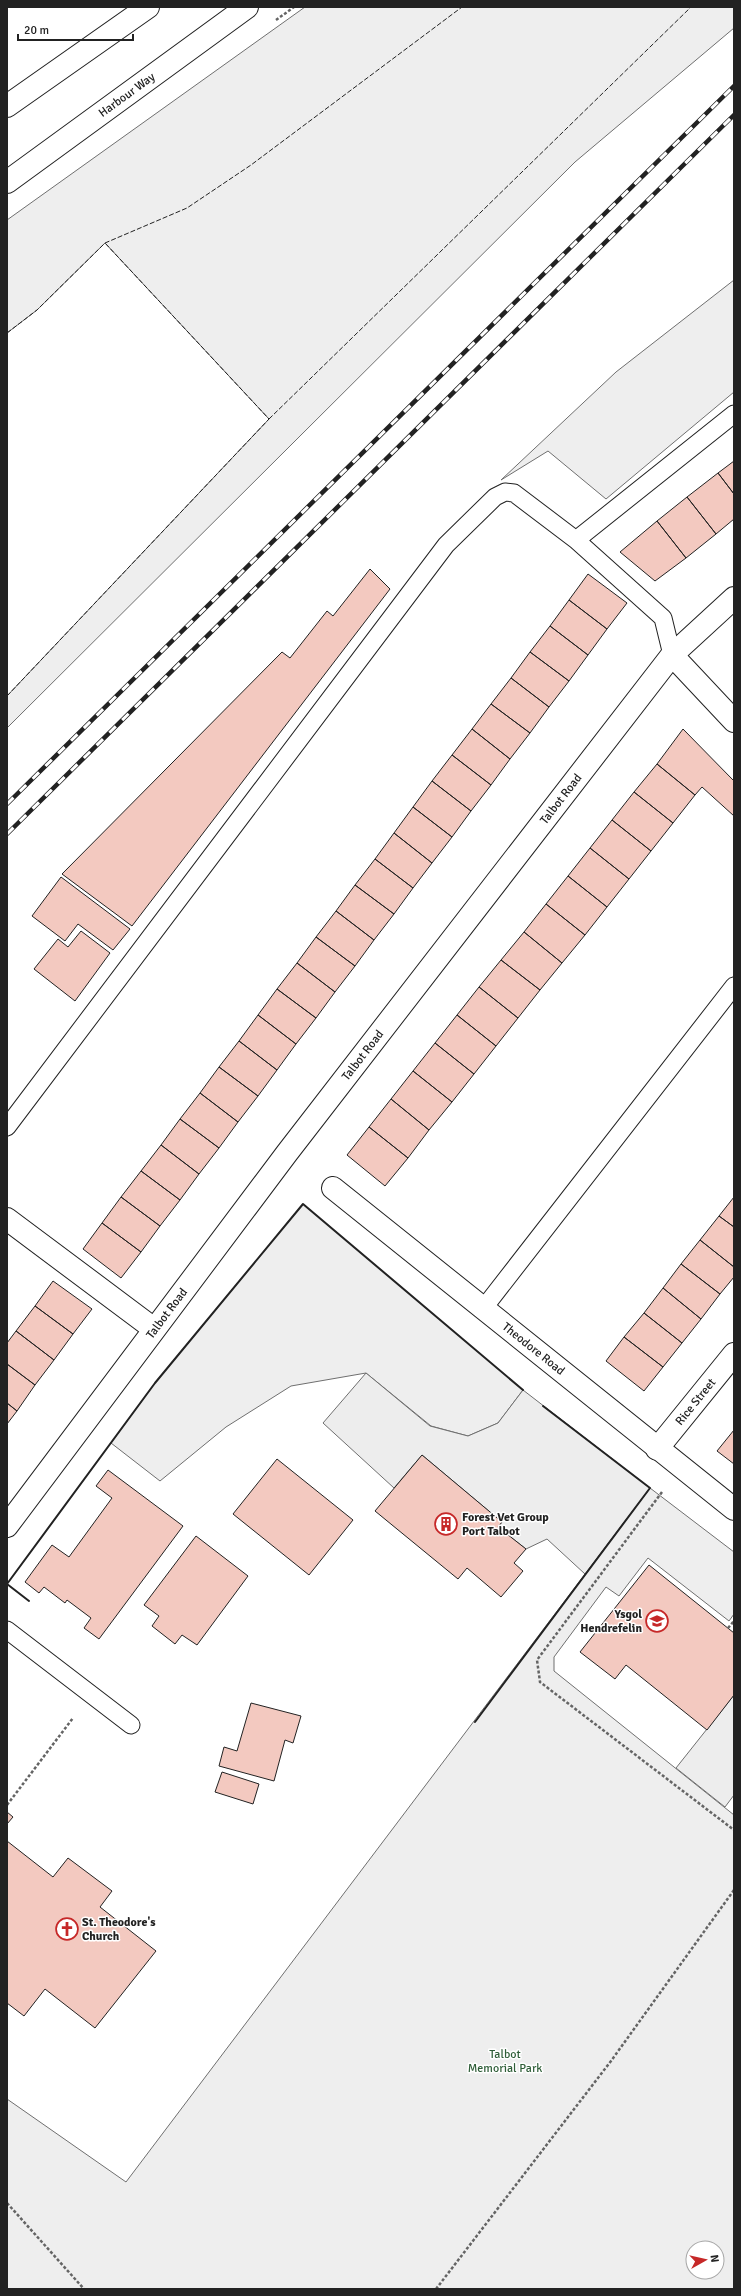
<svg xmlns="http://www.w3.org/2000/svg" width="741" height="2296" font-family="Signika,sans-serif">
<rect width="100%" height="100%" fill="#fff"/>
<path fill="#eee" stroke="#6f6f6f" fill-rule="evenodd" d="M305 7H734V28L575 162 7 728V696L269 419 105 243 37 310 7 333V220Z
M734 280V392L606 499 548 451 501 480 616 372Z
M303 1204 523 1390 498 1423 468 1436 431 1426 366 1373 291 1386 226 1427 160 1481 111 1443 155 1383Z
M650 1488 734 1552V1614L729 1621 648 1558 619 1596 606 1587 554 1657V1671L734 1815V2289H7V2099L126 2182ZM693 2248H717V2272H693Z"/>
<path fill="#ededed" stroke="#6f6f6f" d="M366 1373 430 1426 468 1436 498 1423 523 1390 650 1488 585 1574 547 1539 526 1549 498 1527 502 1522 422 1455 394 1488 323 1423Z
M734 1695V1795L725 1807 676 1768Z"/>
<path fill="#f3c9c0" stroke="#222" d="M734 461V494L718 473Z
M718 473 734 494V519L716 534 687 497Z
M687 497 716 534 686 558 657 521Z
M657 521 686 558 655 581 620 552Z
M370 569 390 589 132 926 62 874 282 652 290 658 327 611 333 616Z
M588 574 627 603 607 629 569 600Z
M569 600 607 629 588 655 550 626Z
M550 626 588 655 569 681 530 652Z
M530 652 569 681 549 707 511 678Z
M511 678 549 707 530 733 491 704Z
M491 704 530 733 510 759 472 729Z
M472 729 510 759 491 785 452 755Z
M683 729 734 781V816L702 787 695 795 657 764Z
M452 755 491 785 471 811 432 781Z
M657 764 695 795 673 823 634 792Z
M432 781 471 811 452 837 413 807Z
M634 792 673 823 651 851 612 820Z
M413 807 452 837 432 863 394 833Z
M612 820 651 851 629 879 590 848Z
M394 833 432 863 413 888 375 859Z
M590 848 629 879 607 907 568 876Z
M375 859 413 888 394 914 355 885Z
M568 876 607 907 585 935 546 904Z
M61 877 130 929 113 950 78 924 65 941 32 916Z
M355 885 394 914 374 940 336 911Z
M546 904 585 935 562 963 524 932Z
M336 911 374 940 355 966 316 937Z
M81 931 110 953 75 1001 34 969 58 939 68 947Z
M524 932 562 963 540 990 501 960Z
M316 937 355 966 335 992 297 963Z
M501 960 540 990 518 1018 479 987Z
M297 963 335 992 316 1018 277 989Z
M479 987 518 1018 496 1046 457 1015Z
M277 989 316 1018 296 1044 258 1015Z
M258 1015 296 1044 277 1070 239 1041Z
M457 1015 496 1046 474 1074 435 1043Z
M239 1041 277 1070 258 1096 219 1067Z
M435 1043 474 1074 452 1102 413 1071Z
M219 1067 258 1096 238 1122 200 1093Z
M413 1071 452 1102 429 1130 391 1099Z
M200 1093 238 1122 219 1148 180 1119Z
M391 1099 429 1130 408 1158 369 1127Z
M180 1119 219 1148 199 1174 161 1145Z
M369 1127 408 1158 385 1186 347 1155Z
M161 1145 199 1174 180 1200 141 1171Z
M141 1171 180 1200 160 1226 121 1197Z
M121 1197 160 1226 141 1252 102 1223Z
M734 1197V1227L719 1216Z
M719 1216 734 1227V1267L700 1240Z
M102 1223 141 1252 121 1278 83 1249Z
M700 1240 734 1267V1277L720 1294 681 1264Z
M681 1264 720 1294 701 1319 663 1288Z
M53 1281 92 1309 73 1334 35 1306Z
M663 1288 701 1319 682 1343 644 1313Z
M35 1306 73 1334 54 1360 16 1331Z
M644 1313 682 1343 663 1367 624 1337Z
M16 1331 54 1360 35 1385 7 1364V1343Z
M624 1337 663 1367 644 1391 606 1361Z
M7 1364 35 1385 17 1411 7 1403Z
M7 1403 17 1411 7 1424Z
M734 1430V1464L717 1451Z
M422 1455 502 1522 498 1527 526 1549 514 1563 523 1571 501 1597 467 1568 458 1579 375 1511Z
M277 1459 353 1520 309 1575 233 1514Z
M108 1470 183 1526 99 1639 84 1628 91 1618 67 1600 65 1603 44 1587 39 1593 25 1582 52 1545 69 1557 112 1498 96 1486Z
M196 1536 248 1576 197 1645 182 1635 175 1644 152 1626 159 1616 144 1605Z
M649 1565 734 1633V1695L707 1730 626 1665 615 1679 580 1652Z
M251 1703 301 1716 293 1743 285 1740 274 1781 219 1766 224 1747 237 1751Z
M222 1772 259 1784 253 1804 215 1792Z
M7 1812 13 1817 7 1824Z
M7 1841 53 1877 68 1858 112 1891 100 1907 156 1951 95 2028 45 1989 24 2016 7 2003Z"/>
<g fill="none" stroke-linecap="round" stroke-linejoin="round">
<g stroke="#222" stroke-width="19">
<path id="lane" d="M576 540 734 414
M7 1127 446 545 495 497 505 492 514 493 576 540 663 618 672 655
M483 1309 734 986
M7 1630 131 1725"/>
</g>
<g stroke="#222" stroke-width="24">
<g id="street">
<path id="s1" d="M333 1188 734 1509"/>
<path d="M7 1219 154 1329"/>
<path id="s2" d="M657 1449 734 1354"/>
</g>
</g>
<g stroke="#222" stroke-width="24">
<g id="primary">
<path d="M7 106 148 7"/>
<path id="s3" d="M7 182 247 7"/>
<path d="M672 655 734 721"/>
<path id="s4" d="M7 1526 287 1153 672 655 734 598"/>
</g>
</g>
<path stroke="#646464" stroke-width="2.5" stroke-dasharray="3 2" stroke-linecap="butt" d="M276 20 294 7
M662 1492 537 1660 540 1682 734 1830
M728 1628 734 1621
M7 1805 73 1718
M7 2203 84 2289
M436 2289 611 2061 734 1890"/>
<use href="#lane" stroke="#fff" stroke-width="17"/>
<use href="#street" stroke="#fff" stroke-width="22"/>
<use href="#primary" stroke="#fff" stroke-width="22"/>
<g stroke="#222" stroke-width="4.5">
<path id="rail" d="M7 804 734 86
M7 834 734 115"/>
</g>
<use href="#rail" stroke="#fff" stroke-width="3" stroke-dasharray="9" stroke-linecap="butt"/>
<path stroke="#222" stroke-width="1" stroke-dasharray="5 2" stroke-linecap="butt" d="M7 333 37 310 105 243 187 208 251 165 462 7
M269 419 691 7
M7 696 269 419 105 243"/>
<path stroke="#222" stroke-width="2" d="M7 1584 155 1383 303 1204 523 1390
M7 1584 29 1601
M475 1722 650 1488 543 1406"/>
</g>
<defs>
<g id="building-ring" transform="scale(1.15)"><circle r="9.5" fill="#fff" stroke="#c62828" stroke-width="1.5"/><path d="M-4-6H4V6H1V3H-1V6H-4ZM-2.5-4.3h1.7v1.8h-1.7ZM.8-4.3h1.7v1.8H.8ZM-2.5-1h1.7V.8h-1.7ZM.8-1h1.7V.8H.8Z" fill="#c62828"/></g>
<g id="school-ring" transform="scale(1.15)"><circle r="9.5" fill="#fff" stroke="#c62828" stroke-width="1.5"/><path d="M0-5L7-2L0 1L-7-2ZM-4 1L0 2.5L4 1V4Q0 6-4 4Z" fill="#c62828"/></g>
<g id="church-ring" transform="scale(1.15)"><circle r="9.5" fill="#fff" stroke="#c62828" stroke-width="1.5"/><path d="M-1.2-6h2.4v3.5h3.3v2.4h-3.3V6h-2.4V-.1h-3.3v-2.4h3.3Z" fill="#c62828"/></g>
</defs>
<g fill-rule="evenodd">
<use href="#building-ring" x="446" y="1524"/>
<use href="#school-ring" x="657" y="1621"/>
<use href="#church-ring" x="67" y="1929"/>
</g>
<g text-anchor="middle" stroke-width="3" stroke-linejoin="round" paint-order="stroke">
<g font-size="12" fill="#222" stroke="#fff">
<text dy="4" stroke="none"><textPath href="#s3" startOffset="148">Harbour Way</textPath></text>
<text dy="4" stroke="none"><textPath href="#s4" startOffset="914">Talbot Road</textPath></text>
<text dy="4" stroke="none"><textPath href="#s4" startOffset="590">Talbot Road</textPath></text>
<text dy="4" stroke="none"><textPath href="#s4" startOffset="266">Talbot Road</textPath></text>
<text dy="4" stroke="none"><textPath href="#s1" startOffset="257">Theodore Road</textPath></text>
<text dy="4" stroke="none"><textPath href="#s2" startOffset="61">Rice Street</textPath></text>
</g>
<g font-size="12" font-weight="bold" fill="#222" stroke="#fff" text-anchor="start">
<text x="462" y="1521">Forest Vet Group<tspan x="462" dy="14">Port Talbot</tspan></text>
<text x="642" y="1618" text-anchor="end">Ysgol<tspan x="642" dy="14">Hendrefelin</tspan></text>
<text x="82" y="1926">St. Theodore's<tspan x="82" dy="14">Church</tspan></text>
</g>
<g font-size="12" fill="#2f5e38" stroke="#fff">
<text x="505" y="2058">Talbot<tspan x="505" dy="14">Memorial Park</tspan></text>
</g>
</g>
<rect width="741" height="2296" fill="none" stroke="#222222" stroke-width="16"/>
<g transform="translate(705 2260) rotate(82)"><circle r="19" fill="#ffffff" stroke="#a7a7a7"/>
<path d="M0-3L7 15L0 10L-7 15Z" fill="#c62828"/>
<text y="-6" font-size="11" font-weight="bold" text-anchor="middle" fill="#222222">N</text>
</g>
<path d="M18 34v6h115v-6" fill="none" stroke="#222222" stroke-width="2"/>
<text x="24" y="34" font-size="12" fill="#222222" stroke="#ffffff" stroke-width="3" paint-order="stroke">20 m</text>
</svg>
